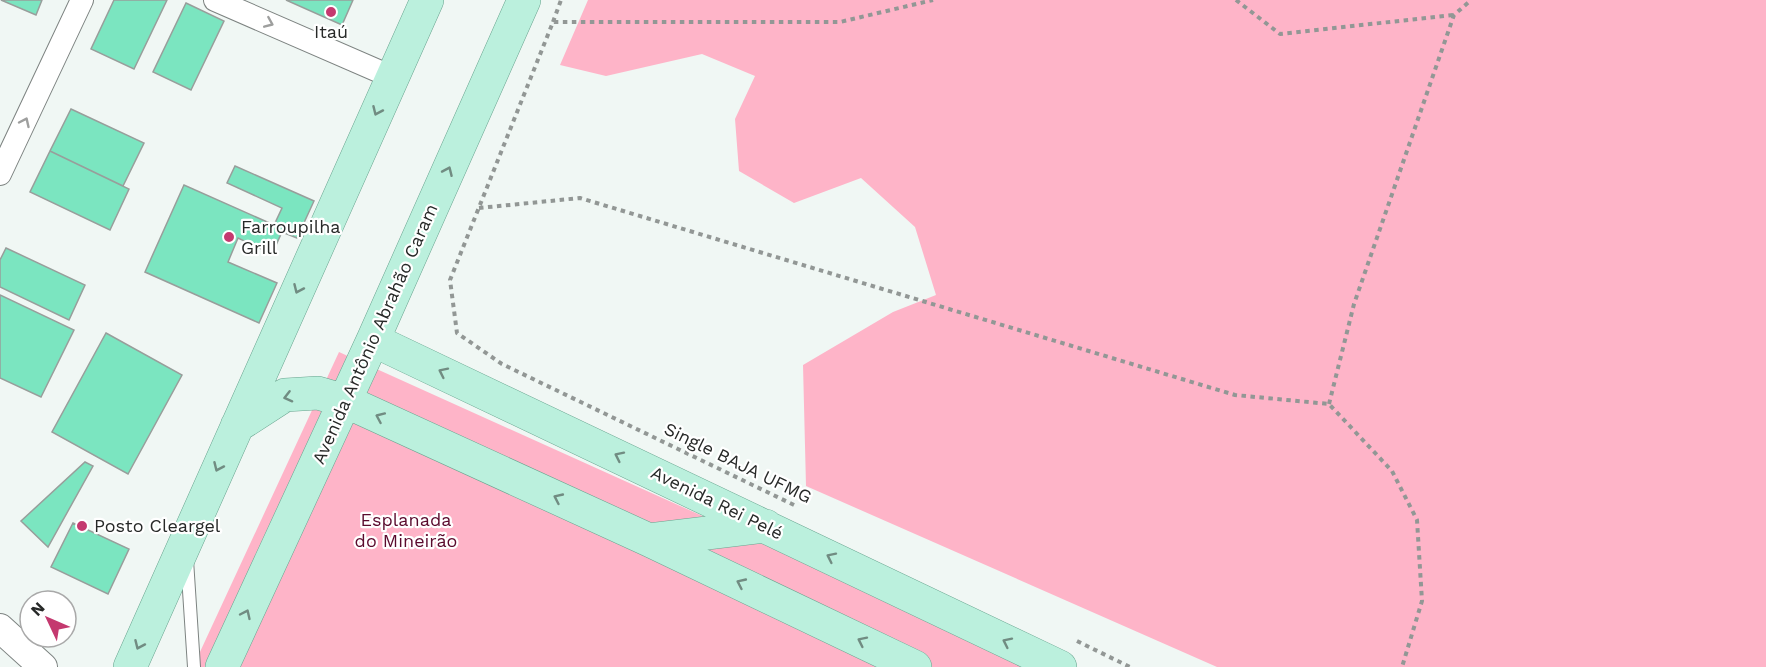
<svg xmlns="http://www.w3.org/2000/svg" width="1766" height="667" font-family="'Work Sans',sans-serif">
<rect width="100%" height="100%" fill="#f0f7f4"/>
<path fill="#feb4c8" d="M588 0H1766V667H1217L806 486 803 365 893 312 936 295 915 227 861 178 794 203 739 171 735 119 755 76 702 54 606 76 560 65Z
M339 352 1037 667H193Z"/>
<path fill="#7be5c0" stroke="#989e9b" stroke-width="1.5" d="M1 0H42L36 15Z
M114 0H167L134 69 91 49Z
M286 0H353L342 25Z
M186 3 224 21 191 90 153 72Z
M71 109 144 143 123 186 50 151Z
M50 151 129 189 110 230 30 192Z
M235 166 314 201 297 238 282 232 272 254 238 238 228 262 277 283 259 323 145 272 184 185 274 225 282 208 227 183Z
M6 248 85 285 69 320 0 287V260Z
M0 295 74 330 41 397 0 378Z
M106 333 182 375 128 474 52 432Z
M85 462 93 466 48 547 21 521Z
M73 523 129 549 108 594 51 567Z"/>
<g fill="none" stroke-linecap="round" stroke-linejoin="round">
<g stroke="#7d8381" stroke-width="14">
<path id="service" d="M187 560 194 667"/>
</g>
<g stroke="#7d8381" stroke-width="24">
<path id="minor" d="M215 0 392 77
M0 174 82 0"/>
</g>
<g stroke="#7d8381" stroke-width="30">
<path id="tertiary" d="M0 628 43 667"/>
</g>
<g stroke="#69a48f" stroke-width="34">
<path id="primary" d="M373 340 1060 667
M237 426 285 395 318 393 345 401 649 540 915 667
M649 540 766 526
M130 667 427 0
M222 667 373 340 524 0"/>
</g>
<path stroke="#929795" stroke-width="4" stroke-dasharray="4.5 4.5" stroke-linecap="butt" d="M1236 0 1280 34 1453 15
M553 22 561 0
M479 208 580 198 1235 395 1329 404 1392 471 1417 520 1422 601 1402 667
M1329 404 1354 304 1454 15 1471 0
M794 505 502 364 457 333 450 280 553 22H840L933 0
M1077 641 1130 667"/>
<use href="#service" stroke="#fff" stroke-width="12"/>
<use href="#minor" stroke="#fff" stroke-width="22"/>
<use href="#tertiary" stroke="#fff" stroke-width="28"/>
<use href="#primary" stroke="#bbf0dd" stroke-width="33"/>
</g>
<defs><path id="oneway-chevron" d="M-2-3.5L2.5 0L-2 3.5" fill="none" stroke-width="1.6" stroke-linecap="round" stroke-linejoin="round" transform="scale(1.5)"/></defs>
<g stroke="#9e9f9e">
<use href="#oneway-chevron" transform="translate(269 23) rotate(23)"/>
<use href="#oneway-chevron" transform="translate(25 122) rotate(-65)"/>
</g>
<g stroke="#718c82">
<use href="#oneway-chevron" transform="translate(377 111) rotate(114)"/>
<use href="#oneway-chevron" transform="translate(448 171) rotate(-66)"/>
<use href="#oneway-chevron" transform="translate(298 289) rotate(114)"/>
<use href="#oneway-chevron" transform="translate(443 372) rotate(-154)"/>
<use href="#oneway-chevron" transform="translate(288 397) rotate(166)"/>
<use href="#oneway-chevron" transform="translate(380 417) rotate(-156)"/>
<use href="#oneway-chevron" transform="translate(619 456) rotate(-154)"/>
<use href="#oneway-chevron" transform="translate(218 467) rotate(114)"/>
<use href="#oneway-chevron" transform="translate(558 498) rotate(-155)"/>
<use href="#oneway-chevron" transform="translate(831 557) rotate(-154)"/>
<use href="#oneway-chevron" transform="translate(741 583) rotate(-155)"/>
<use href="#oneway-chevron" transform="translate(246 614) rotate(-65)"/>
<use href="#oneway-chevron" transform="translate(862 641) rotate(-154)"/>
<use href="#oneway-chevron" transform="translate(1007 642) rotate(-154)"/>
<use href="#oneway-chevron" transform="translate(139 645) rotate(114)"/>
</g>
<g fill="#c4396f" stroke="#fff" stroke-width="2">
<circle cx="331" cy="12" r="6"/>
<circle cx="229" cy="237" r="6"/>
<circle cx="82" cy="526" r="6"/>
</g>
<g text-anchor="middle" stroke-width="4.5" stroke-linejoin="round" paint-order="stroke">
<g font-size="18" fill="#272928" stroke="#fff" text-anchor="start">
<text x="331" y="38" text-anchor="middle">Itaú</text>
<text x="241" y="233">Farroupilha<tspan x="241" dy="21">Grill</tspan></text>
<text x="94" y="532">Posto Cleargel</text>
</g>
<g font-size="18" fill="#272928" stroke="#fff">
<text transform="translate(375 334) rotate(-66)" y="6">Avenida Antônio Abrahão Caram</text>
<text transform="translate(738 463) rotate(26)" y="6">Single BAJA UFMG</text>
<text transform="translate(717 503) rotate(26)" y="6">Avenida Rei Pelé</text>
</g>
<g font-size="18" fill="#5a0a2d" stroke="#fff">
<text x="406" y="526">Esplanada<tspan x="406" dy="21">do Mineirão</tspan></text>
</g>
</g>
<g transform="translate(48 619) rotate(314)"><circle r="28" fill="#ffffff" stroke="#a9a9a9" stroke-width="1.5"/>
<path d="M0-4.5L10 22L0 15L-10 22Z" fill="#c4396f"/>
<text y="-9" font-size="16" font-weight="bold" text-anchor="middle" fill="#272928">N</text>
</g>
</svg>
